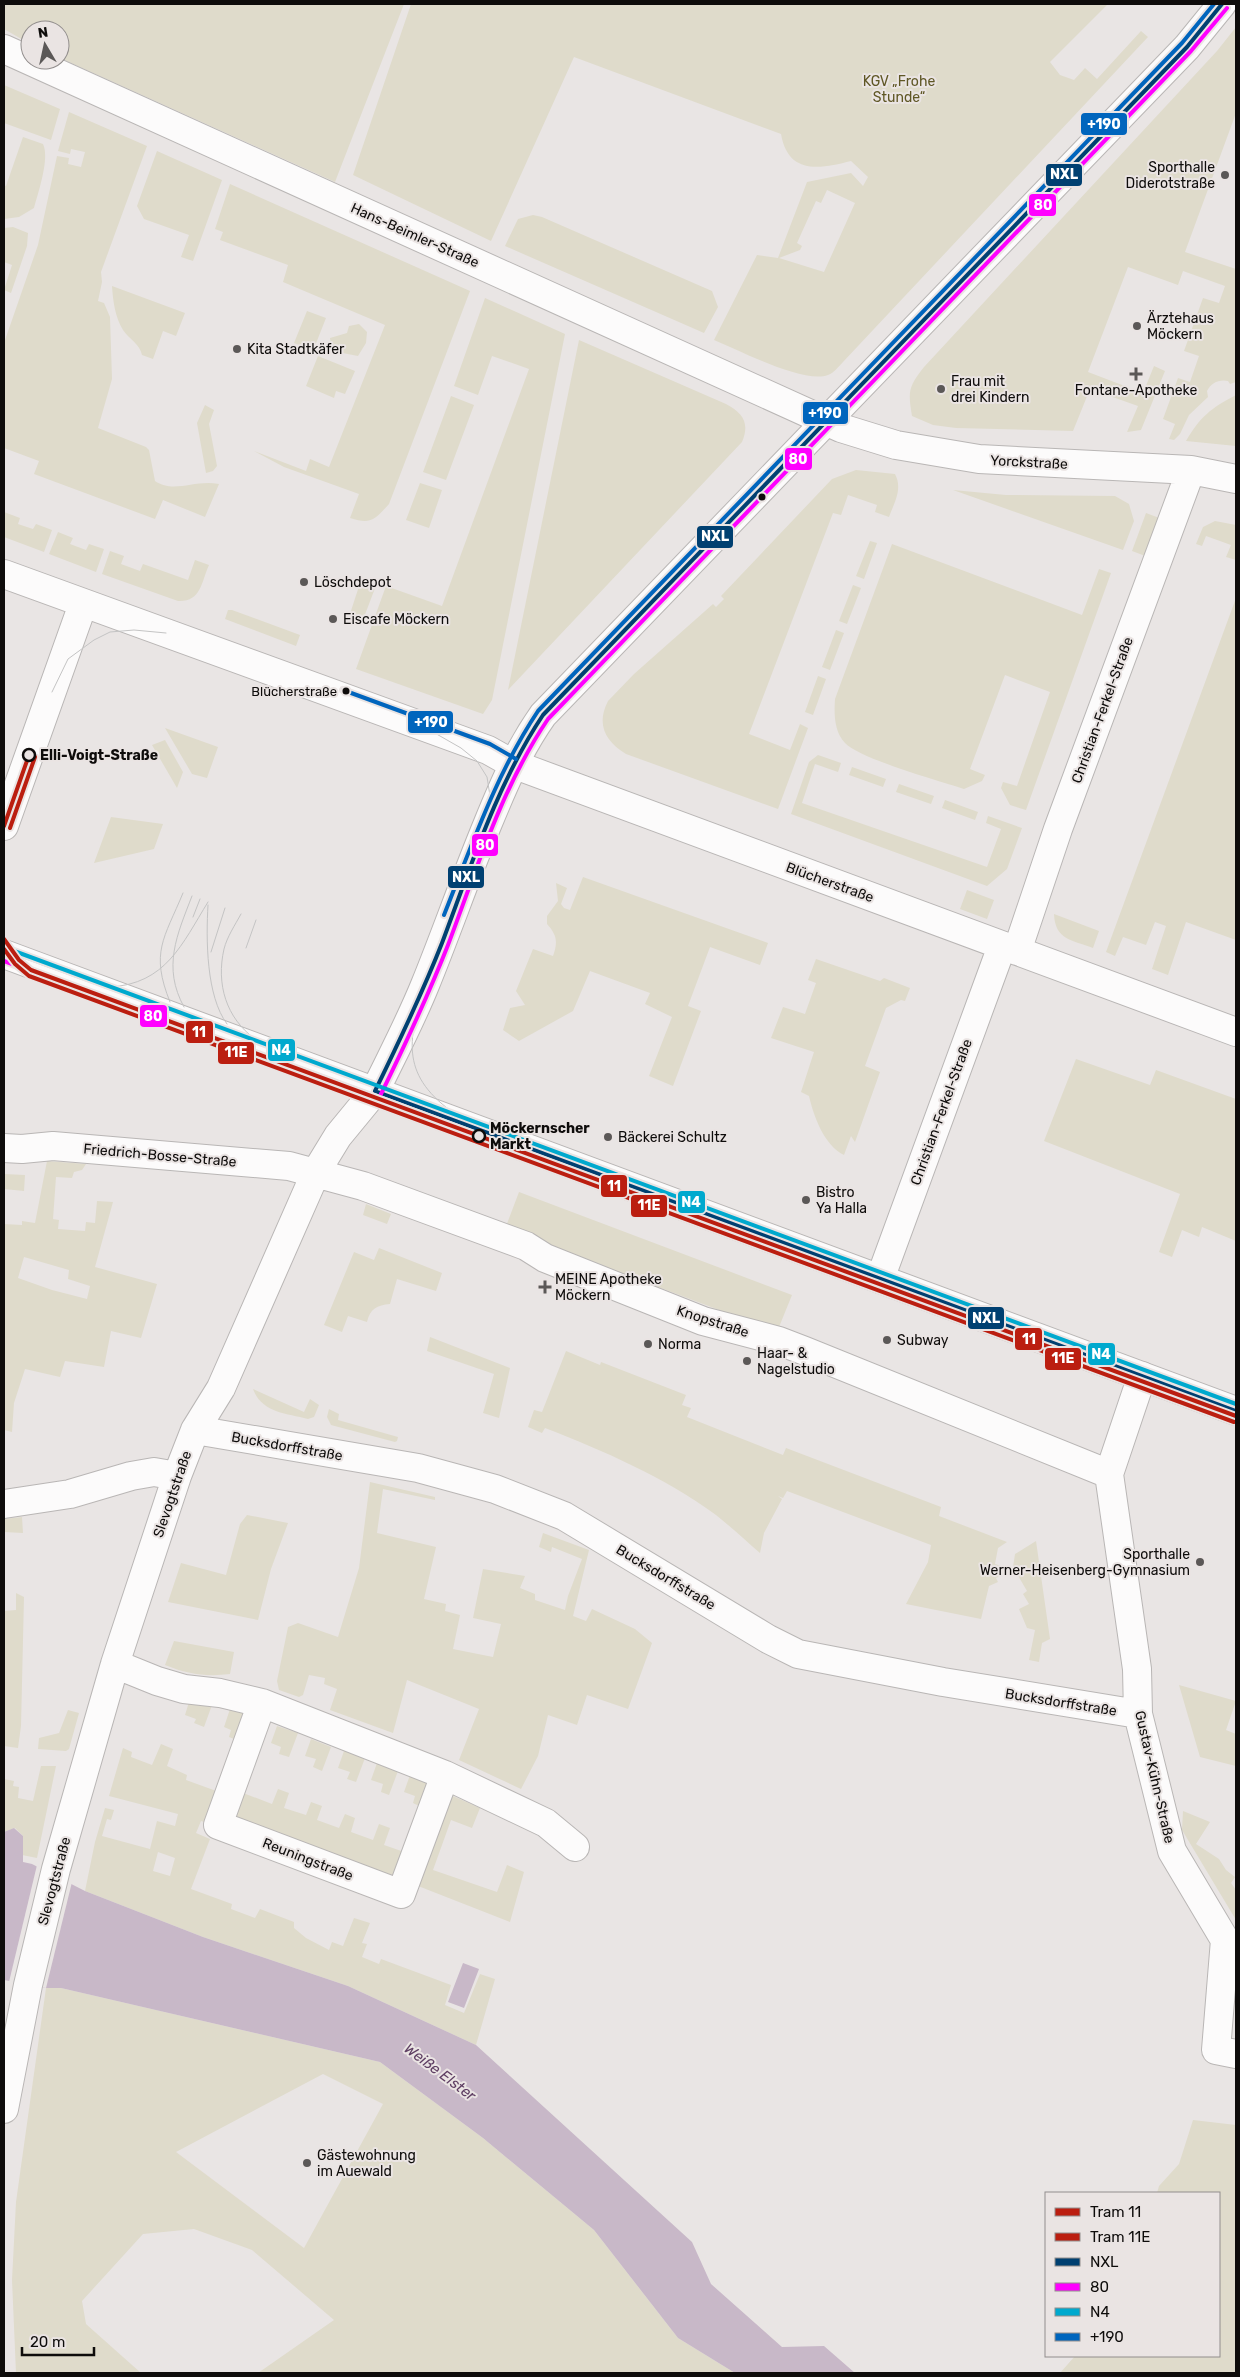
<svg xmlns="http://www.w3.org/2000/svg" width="1240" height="2377" font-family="Rubik,sans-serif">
<rect width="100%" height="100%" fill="#e9e5e4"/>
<path fill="#dfdbcb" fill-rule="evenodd" d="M4 4H404L335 182 60 58V30H30V44L4 29Z
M411 4H1108L1050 62 1060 75 1074 80 1085 68 1097 79 1141 31 1148 37 843 362C839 366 834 373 828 375 803 384 739 350 714 340L757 255 778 258 807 182 851 173 863 186 868 177 851 161C820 169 788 175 781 134L574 57 491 241 353 175ZM827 190 855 203 824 272 779 258 800 250 802 246 797 243 816 201 821 203Z
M1236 27V113L1185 252 1236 269V382L1230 384 1228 381C1219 379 1211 383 1207 391L1208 397 1189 415 1180 434 1174 440 1169 439 1175 424 1163 419 1178 378 1190 382 1199 356 1184 351 1203 298 1219 303 1225 286 1183 271 1178 285 1128 267 1088 372 1143 393 1154 366 1165 371 1141 430 1127 432 1138 406 1090 389 1073 431 956 428 933 425 912 416C908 392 908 387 924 367L1217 51Z
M4 85 60 109 51 140 4 123Z
M69 112 147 146 101 272 102 282 98 301 104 303 110 317 112 379 98 428 146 447 149 450 155 481C174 494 195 479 219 484L205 517 163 500 155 519 34 474 39 461 4 448V343L38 245 57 156 69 158 68 164 81 167 85 152 71 149 70 154 58 151Z
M23 137 43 144C50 158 38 193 34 208L19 217 4 219V185L6 186Z
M157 151 222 180 193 261 181 257 189 235 144 219 137 206Z
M230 184 470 291 389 504C375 519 372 525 350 518L359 494 284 467 254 451 306 471 310 459 329 467 385 325 283 282 288 265 220 240 223 232 215 229Z
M533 215 542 217 712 291 718 307 704 333 505 246 518 219Z
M13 227 28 233 27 246 11 293 4 290 12 265 4 262V228Z
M112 286 185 313 176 336 163 331 153 359 142 355C140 344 129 339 123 330 115 317 113 301 112 286Z
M485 298 565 334 492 700 483 714 356 669 386 586 442 606 529 369 492 356 478 395 454 386Z
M307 311 326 318 313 351 294 343Z
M359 324 367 332 366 343 358 356 332 351 330 338 347 333 349 326Z
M579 340 726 404C743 413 750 423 742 442L508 690Z
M318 356 355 371 345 394 336 391 334 398 306 386Z
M1236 395V446L1186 441C1200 417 1211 408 1236 395Z
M451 396 474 405 446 480 423 472Z
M205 405 214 410 209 424 217 466 213 471 206 473 197 423Z
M856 470 895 474C903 489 894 503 889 517L875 512 877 505 848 495 841 515 833 513 749 734 790 750 800 724 808 728 778 809 626 754C605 741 596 724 608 701L634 674 713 604 716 607 724 599 721 596 832 479Z
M420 483 442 490 429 528 406 520Z
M953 490 1006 495 1115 496 1129 504 1134 521 1123 550Z
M4 512 20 518 18 524 33 529 36 524 52 530 44 552 4 537Z
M1146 513 1162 519 1148 557 1132 551Z
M1215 521 1236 525V560L1226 557 1231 545 1206 536 1202 546 1196 544 1203 527Z
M58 532 73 538 70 544 86 550 89 544 104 549 96 572 49 554Z
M870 541 877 543 864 579 856 576Z
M892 544 1082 615 1099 569 1111 573 1026 810 1010 805 1001 788 1003 782 1017 786 1050 692 1005 675 970 769 985 775 982 781 964 789C940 781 860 759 845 743 834 731 834 714 835 699Z
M110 551 124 556 121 564 140 571 143 564 188 580 195 560 209 565C201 583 201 602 178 601L102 574Z
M362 577 377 583 361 625 348 620Z
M853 585 861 588 847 624 839 621Z
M1236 598V940L1186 922 1168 975 1152 969 1166 926 1155 922 1146 945 1123 937 1115 956 1106 952Z
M228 610H232L300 635 296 646 225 619Z
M836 630 844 633 830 670 822 667Z
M818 676 826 679 813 715 805 712Z
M165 728 218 747 207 778 192 774Z
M165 740 183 772 177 788 152 745Z
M818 755 841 763 838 772 815 764 802 803 987 867 1001 829 986 823 988 816 1022 828 1007 869 987 886 791 814 809 762Z
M852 767 886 779 883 787 849 775Z
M899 784 934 796 931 804 896 792Z
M945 800 978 812 975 820 942 808Z
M111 817 163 824 154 849 94 863Z
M583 877 768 943 760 965 710 947 688 1006 701 1011 673 1086 649 1076 672 1017 645 1004 650 993 590 971 573 1011 519 1041 503 1030 510 1008 525 1005 516 991 533 949 553 956C558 942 557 935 547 924V916L558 901 556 883 567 888 561 904 564 908 570 910Z
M967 890 994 900 987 919 960 909Z
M1054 914 1099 931 1093 948C1072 940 1055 940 1054 914Z
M816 959 880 981 884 978 910 988 905 1001 901 1000 886 1008 865 1066 880 1072 855 1142 851 1136 844 1155C824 1145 814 1117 809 1096L801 1092 814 1052 771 1038 783 1007 805 1014 816 983 808 980Z
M1076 1059 1150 1085 1156 1070 1236 1099V1241L1202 1227 1199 1237 1182 1230 1172 1257 1159 1252 1180 1194 1044 1141Z
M47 1161 86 1164 82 1170 74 1172 72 1178 56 1177 53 1219 59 1220 58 1229 85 1231 86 1222 95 1223 97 1201 113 1202 95 1267 157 1284 141 1338 111 1331 104 1367 65 1361 60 1377 25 1369 14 1403 12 1432 4 1430V1224L22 1225V1221L35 1223ZM24 1257 69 1270 68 1279 90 1286 87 1299 52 1290 18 1278Z
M4 1174 25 1175 24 1191 4 1189Z
M519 1192 792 1295 777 1332 505 1229Z
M366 1204 391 1214 387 1224 363 1215Z
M379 1248 442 1273 436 1291 397 1279 390 1304C377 1305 370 1309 367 1322L348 1316 342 1332 324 1325 354 1252 374 1260Z
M430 1337 510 1368 499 1418 483 1413 494 1374 427 1351Z
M566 1351 600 1365 601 1362 686 1395 682 1405 691 1408 687 1417 783 1455 786 1448 941 1507 939 1516 1007 1542 998 1548 995 1564 1008 1568 1010 1571 996 1578 998 1582 989 1586 981 1619 906 1604 928 1562 931 1545 787 1491 783 1498 778 1496 782 1499 764 1533 760 1553C745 1540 731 1527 716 1515 664 1477 604 1451 545 1428L542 1433 528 1427 534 1410 542 1412Z
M253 1389 304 1412 310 1399 319 1405 314 1417 308 1419C286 1413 262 1413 253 1389Z
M329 1409 339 1414 338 1420 398 1437 397 1441 395 1442 331 1425 327 1417Z
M370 1482 435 1497V1500L383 1489 377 1533 436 1547 424 1599 446 1604 445 1611 460 1615 453 1649 493 1657 501 1624 473 1618 483 1569 525 1576 520 1588 535 1594V1600L565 1610 568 1596 582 1559 552 1547 551 1552 539 1547 543 1533 589 1550 573 1616 586 1621 592 1609 635 1629 652 1643 628 1709 587 1695 577 1725 548 1715 538 1756 521 1789 459 1760 479 1709 407 1680 393 1733 330 1710 337 1689 324 1684 325 1678 309 1675 303 1695 299 1697 279 1690 277 1681 288 1627 298 1623 338 1637 359 1568Z
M247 1515 288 1523 271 1569 258 1620 168 1602 181 1563 226 1575 240 1524Z
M22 1517 23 1533 4 1532V1519Z
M1036 1541 1050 1639 1042 1643 1039 1662 1029 1660 1035 1630 1027 1628 1019 1609 1029 1604 1023 1594 1027 1591 1013 1567 1015 1554Z
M16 1593 24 1597 21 1726 18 1748 4 1746V1611L16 1610Z
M174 1641 234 1652 230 1674C206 1677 187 1674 165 1665Z
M1179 1685 1236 1701 1226 1730 1236 1734V1766L1200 1757Z
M189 1702 212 1705 204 1727 194 1723 196 1719 185 1715Z
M230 1709 249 1714 239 1741 229 1737 231 1730 224 1727Z
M68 1710 79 1713 69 1749 66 1751 38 1749 39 1738 59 1733Z
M277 1726 298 1733 289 1757 279 1754 281 1747 271 1743Z
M311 1739 331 1747 322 1771 313 1767 316 1759 305 1756Z
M161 1744 173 1749 167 1766 187 1775 186 1780 219 1792 207 1823 201 1821 196 1833 210 1839 191 1889 232 1904 231 1909 255 1918 260 1909 294 1922V1928L306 1938 329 1950 332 1942 343 1946 354 1918 370 1923 362 1943 367 1944 362 1957 379 1964 381 1959 451 1985 445 2005 464 2013 480 1974 495 1979 476 2045 348 1986 203 1937 85 1891 95 1842 105 1808 114 1810 111 1820 107 1819 102 1836 150 1849 157 1821 175 1826 178 1814 109 1796 123 1748 132 1752 131 1757 152 1765ZM158 1852 175 1858 170 1876 153 1871Z
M344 1751 365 1758 356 1782 347 1779 350 1772 338 1768Z
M377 1763 398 1771 389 1795 381 1792 383 1784 371 1780Z
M41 1766H56L37 1858 22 1855 23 1836 15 1828 4 1832V1779L14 1781 13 1786 19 1787 18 1798 33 1801Z
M410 1775 429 1782 423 1808 413 1803 415 1796 404 1792Z
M278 1789 289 1793 284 1808 306 1815 311 1802 322 1806 317 1820 339 1828 345 1814 355 1818 351 1832 373 1840 379 1824 390 1828 384 1845 407 1853 391 1880 233 1821 238 1791 272 1804Z
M446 1793 480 1808 472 1828 451 1820 433 1870 497 1892 507 1865 524 1872 510 1922 413 1884Z
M1183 1811 1210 1822 1196 1844 1219 1859 1226 1870 1235 1877 1231 1883 1236 1890V1920L1182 1830Z
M46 1988H61L380 2062 483 2138 594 2230 678 2338 735 2373H258L334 2320 252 2250 194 2229 143 2234 82 2301 86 2324 141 2373H16L12 2280 16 2202ZM323 2074 383 2104 304 2248 176 2152Z
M1193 2120 1236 2125V2373H1060L1075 2356H1219V2193H1157L1159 2186 1179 2164Z"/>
<path fill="#c8b8c8" d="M14 1828 23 1836V1862L32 1864 85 1891 203 1937 348 1986 476 2045 692 2242 711 2284 782 2347 824 2346 855 2373H735L678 2338 594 2230 483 2138 380 2062 61 1988H46L4 1980V1832Z
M463 1963 479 1969 464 2008 448 2002Z"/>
<path fill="#e9e5e4" d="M37 1865 72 1882 46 1988 9 1982Z"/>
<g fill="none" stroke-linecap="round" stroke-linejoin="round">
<g stroke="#b9b6b5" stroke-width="30">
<path id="street" d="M4 49 841 428 896 445 979 459 1191 470 1236 479
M4 574 488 750 513 764 1236 1032
M4 826 83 604
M1017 951 1058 829 1191 470
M4 1148 22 1149 53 1146 289 1166 363 1186 526 1246 545 1258 703 1321 779 1341 805 1351 1109 1474
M880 1279 1002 946
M1142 1376 1109 1474 1137 1669 1138 1714 1146 1746 1172 1851 1225 1940 1216 2050 1236 2054
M195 1430 418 1468 495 1489 564 1516 768 1639 798 1654 943 1682 1138 1714
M4 1504 70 1494 131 1476 154 1472 177 1476
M115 1664 157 1681 184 1689 220 1693 262 1703 445 1775 546 1823 575 1847
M262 1703 218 1825 401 1894 445 1775
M4 2109 28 1985 56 1869 115 1664 177 1476 195 1430 221 1388 316 1172 338 1136 375 1091"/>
</g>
<g stroke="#b9b6b5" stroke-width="30">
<path id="secondary" d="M4 954 1236 1411
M375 1091C392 1056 410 1022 425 985 447 931 466 876 488 823 504 784 519 749 543 715L1187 47 1222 4"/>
</g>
<use href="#street" stroke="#fcfbfb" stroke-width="28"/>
<use href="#secondary" stroke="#fcfbfb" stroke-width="28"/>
<path stroke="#c4c4c4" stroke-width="1" d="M52 692 68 659 94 640 110 632 134 630 166 633
M426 728 461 748 477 761 487 777 491 802 474 856
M208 905C206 939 206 996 227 1024
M241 914C235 925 227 937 224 949 216 984 226 1018 255 1039
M193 917 200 899
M246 948 256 920
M4 951 483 1126
M211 952 225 908
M4 960 31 970
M425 984C409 1037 399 1073 451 1111
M110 987C166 984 182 944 208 902
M170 1002C150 952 164 939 183 893
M184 1007C162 967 177 935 192 896"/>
<g stroke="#eae4e3" stroke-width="8">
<path id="bus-1" d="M375 1091C399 1042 422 994 442 943 471 866 497 784 543 715L1187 47 1222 4
M375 1091 1236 1411"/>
</g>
<g stroke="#eae4e3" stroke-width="8">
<path id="bus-2" d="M4 961 373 1097
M381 1094C405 1045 428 996 448 945 477 868 502 787 548 719L1191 51 1227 8"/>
</g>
<g stroke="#eae4e3" stroke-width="8">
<path id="bus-3" d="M6 948 1236 1404"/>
</g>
<g stroke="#eae4e3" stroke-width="8">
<path id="bus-4" d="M343 690 490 744 516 759
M444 915C472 845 496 774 538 711L1182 43 1214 4"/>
</g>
<use href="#bus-1" stroke="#004071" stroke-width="4"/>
<use href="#bus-2" stroke="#f0f" stroke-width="4"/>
<use href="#bus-3" stroke="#00a9ce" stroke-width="4"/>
<use href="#bus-4" stroke="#0065bd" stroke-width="4"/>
<g stroke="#eae4e3" stroke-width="8">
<path id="tram-1" d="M4 826 29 755
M4 939 19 960 31 970 1236 1416"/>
</g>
<g stroke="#eae4e3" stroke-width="8">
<path id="tram-2" d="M10 828 35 757
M4 949 15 964 29 976 1234 1422"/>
</g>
<use href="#tram-1" stroke="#bb1e10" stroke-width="4"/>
<use href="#tram-2" stroke="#bb1e10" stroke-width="4"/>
</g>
<g fill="#5b5857" stroke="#eae4e3" stroke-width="2">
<circle cx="1225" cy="175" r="5"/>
<circle cx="1137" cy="326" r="5"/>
<circle cx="237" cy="349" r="5"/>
<path d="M1133.5 366.5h5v5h5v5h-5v5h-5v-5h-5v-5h5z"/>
<circle cx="941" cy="389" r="5"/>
<circle cx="304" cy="582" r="5"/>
<circle cx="333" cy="619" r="5"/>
<circle cx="608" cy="1137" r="5"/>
<circle cx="806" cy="1200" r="5"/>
<path d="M542.5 1279.5h5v5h5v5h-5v5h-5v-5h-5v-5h5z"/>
<circle cx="887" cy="1340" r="5"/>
<circle cx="648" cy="1344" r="5"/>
<circle cx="747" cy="1361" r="5"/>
<circle cx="1200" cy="1562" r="5"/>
<circle cx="307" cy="2163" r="5"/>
</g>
<g fill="#0e0c0b" stroke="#eae4e3" stroke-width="2">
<circle cx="762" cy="497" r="4.5"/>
<circle cx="346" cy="691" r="4.5"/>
</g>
<g fill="#eae4e3" stroke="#0e0c0b" stroke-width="2.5">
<circle cx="29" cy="755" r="6"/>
<circle cx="479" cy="1136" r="6"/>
</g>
<g text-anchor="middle" stroke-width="4" stroke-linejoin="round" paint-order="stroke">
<g font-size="13" fill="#0e0c0b" stroke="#eae4e3" text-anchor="end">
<text x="337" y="696">Blücherstraße</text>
</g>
<g font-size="14" fill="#5f5725" stroke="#eae4e3">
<text x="899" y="86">KGV „Frohe<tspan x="899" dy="16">Stunde“</tspan></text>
</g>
<g font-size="14" fill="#0e0c0b" stroke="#eae4e3" text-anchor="start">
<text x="1215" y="172" text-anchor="end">Sporthalle<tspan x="1215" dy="16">Diderotstraße</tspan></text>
<text x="1147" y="323">Ärztehaus<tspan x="1147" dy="16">Möckern</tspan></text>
<text x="247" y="354">Kita Stadtkäfer</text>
<text x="951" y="386">Frau mit<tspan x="951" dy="16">drei Kindern</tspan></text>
<text x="1136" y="395" text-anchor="middle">Fontane-Apotheke</text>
<text x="314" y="587">Löschdepot</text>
<text x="343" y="624">Eiscafe Möckern</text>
<text x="618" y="1142">Bäckerei Schultz</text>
<text x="816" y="1197">Bistro<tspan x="816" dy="16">Ya Halla</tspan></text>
<text x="555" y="1284">MEINE Apotheke<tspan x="555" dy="16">Möckern</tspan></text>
<text x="897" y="1345">Subway</text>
<text x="658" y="1349">Norma</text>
<text x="757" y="1358">Haar- &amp;<tspan x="757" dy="16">Nagelstudio</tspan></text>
<text x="1190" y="1559" text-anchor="end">Sporthalle<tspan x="1190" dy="16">Werner-Heisenberg-Gymnasium</tspan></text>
<text x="317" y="2160">Gästewohnung<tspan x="317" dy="16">im Auewald</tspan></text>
</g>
<g font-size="14" fill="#0e0c0b" stroke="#eae4e3">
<text transform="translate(415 235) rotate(24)" y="5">Hans-Beimler-Straße</text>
<text transform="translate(1029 462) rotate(3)" y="5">Yorckstraße</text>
<text transform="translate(1102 710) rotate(-70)" y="5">Christian-Ferkel-Straße</text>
<text transform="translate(830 882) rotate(20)" y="5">Blücherstraße</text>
<text transform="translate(941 1112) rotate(-70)" y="5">Christian-Ferkel-Straße</text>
<text transform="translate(160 1155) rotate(5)" y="5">Friedrich-Bosse-Straße</text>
<text transform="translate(713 1321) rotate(18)" y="5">Knopstraße</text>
<text transform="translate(287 1446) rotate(10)" y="5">Bucksdorffstraße</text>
<text transform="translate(172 1494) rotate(-71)" y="5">Slevogtstraße</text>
<text transform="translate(666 1577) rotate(31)" y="5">Bucksdorffstraße</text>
<text transform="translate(1061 1702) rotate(9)" y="5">Bucksdorffstraße</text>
<text transform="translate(1155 1777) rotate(77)" y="5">Gustav-Kühn-Straße</text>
<text transform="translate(308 1859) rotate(21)" y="5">Reuningstraße</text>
<text transform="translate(54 1881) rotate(-75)" y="5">Slevogtstraße</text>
</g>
<g font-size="14" font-weight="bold" fill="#0e0c0b" stroke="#eae4e3" text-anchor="start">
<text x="40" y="760">Elli-Voigt-Straße</text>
<text x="490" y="1133">Möckernscher<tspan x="490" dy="16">Markt</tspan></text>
</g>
<g font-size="15" font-style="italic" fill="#5f3f63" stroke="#eae4e3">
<text transform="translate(440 2072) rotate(37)" y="5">Weiße Elster</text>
</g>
</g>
<g stroke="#eae4e3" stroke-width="2">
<rect x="1080" y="112" width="48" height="24" rx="5" fill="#0065bd"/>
<rect x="1045" y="163" width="38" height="24" rx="5" fill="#004071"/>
<rect x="1028" y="193" width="29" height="24" rx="5" fill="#f0f"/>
<rect x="802" y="401" width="47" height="24" rx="5" fill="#0065bd"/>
<rect x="784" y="447" width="29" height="24" rx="5" fill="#f0f"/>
<rect x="696" y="525" width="38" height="24" rx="5" fill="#004071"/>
<rect x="407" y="710" width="47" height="24" rx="5" fill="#0065bd"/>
<rect x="471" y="833" width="28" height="24" rx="5" fill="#f0f"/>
<rect x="447" y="865" width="38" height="24" rx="5" fill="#004071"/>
<rect x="139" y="1004" width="29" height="24" rx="5" fill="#f0f"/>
<rect x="185" y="1020" width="29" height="24" rx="5" fill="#bb1e10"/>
<rect x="267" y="1038" width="29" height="24" rx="5" fill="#00a9ce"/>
<rect x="217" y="1041" width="38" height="24" rx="5" fill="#bb1e10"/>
<rect x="600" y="1174" width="28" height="24" rx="5" fill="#bb1e10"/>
<rect x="677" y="1190" width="29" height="24" rx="5" fill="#00a9ce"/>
<rect x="630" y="1194" width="38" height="24" rx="5" fill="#bb1e10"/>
<rect x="967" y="1306" width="38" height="24" rx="5" fill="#004071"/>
<rect x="1014" y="1327" width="29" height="24" rx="5" fill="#bb1e10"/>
<rect x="1087" y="1342" width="29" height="24" rx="5" fill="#00a9ce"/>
<rect x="1044" y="1347" width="38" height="24" rx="5" fill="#bb1e10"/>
</g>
<g font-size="14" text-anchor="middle" font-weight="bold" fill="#fff">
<text x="1104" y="129">+190</text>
<text x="1064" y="179">NXL</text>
<text x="1043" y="210">80</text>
<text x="825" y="418">+190</text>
<text x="798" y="464">80</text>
<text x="715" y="541">NXL</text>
<text x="431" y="727">+190</text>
<text x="485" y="850">80</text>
<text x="466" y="882">NXL</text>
<text x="153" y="1021">80</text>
<text x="199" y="1037">11</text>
<text x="281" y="1055">N4</text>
<text x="236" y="1057">11E</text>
<text x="614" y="1191">11</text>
<text x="691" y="1207">N4</text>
<text x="649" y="1210">11E</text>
<text x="986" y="1323">NXL</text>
<text x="1029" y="1344">11</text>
<text x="1101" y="1359">N4</text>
<text x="1063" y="1363">11E</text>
</g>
<rect width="1240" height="2377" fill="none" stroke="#0e0c0b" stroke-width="10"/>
<rect x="1045" y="2192" width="175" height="165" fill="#eae4e3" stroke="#928e8d"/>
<rect x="1055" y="2208" width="25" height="8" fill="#bb1e10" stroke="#928e8d"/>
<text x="1090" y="2217" font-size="15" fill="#0e0c0b">Tram 11</text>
<rect x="1055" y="2233" width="25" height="8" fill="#bb1e10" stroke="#928e8d"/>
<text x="1090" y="2242" font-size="15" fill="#0e0c0b">Tram 11E</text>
<rect x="1055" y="2258" width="25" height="8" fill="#004071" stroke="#928e8d"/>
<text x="1090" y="2267" font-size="15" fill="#0e0c0b">NXL</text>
<rect x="1055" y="2283" width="25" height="8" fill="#ff00ff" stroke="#928e8d"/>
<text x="1090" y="2292" font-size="15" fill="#0e0c0b">80</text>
<rect x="1055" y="2308" width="25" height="8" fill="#00a9ce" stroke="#928e8d"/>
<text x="1090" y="2317" font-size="15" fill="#0e0c0b">N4</text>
<rect x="1055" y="2333" width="25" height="8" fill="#0065bd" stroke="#928e8d"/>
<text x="1090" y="2342" font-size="15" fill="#0e0c0b">+190</text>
<g transform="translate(45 45) rotate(351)"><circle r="24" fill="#eae4e3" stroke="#928e8d"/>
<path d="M0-4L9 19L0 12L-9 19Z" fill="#5b5857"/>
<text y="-8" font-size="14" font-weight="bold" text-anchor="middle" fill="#0e0c0b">N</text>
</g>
<path d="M22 2347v8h72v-8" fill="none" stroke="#0e0c0b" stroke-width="2.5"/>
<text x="30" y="2347" font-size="15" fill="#0e0c0b" stroke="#eae4e3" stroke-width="4" paint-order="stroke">20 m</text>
</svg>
